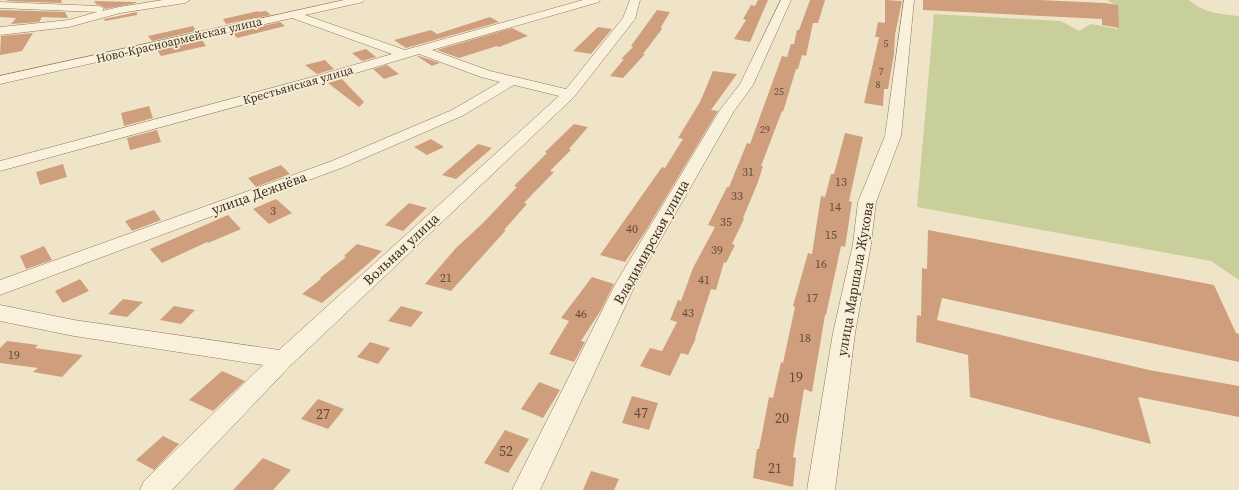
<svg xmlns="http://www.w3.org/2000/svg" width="1239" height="490" font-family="'Source Serif 4',serif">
<rect width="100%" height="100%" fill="#f0e4c8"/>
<path fill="#c9cf9b" d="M1107 0H1189C1203 13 1221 14 1239 16V280L1211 261 917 207 934 14 1061 21 1079 31 1091 24 1118 29 1117 6Z"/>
<path fill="#cf9f7d" d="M8 0H61L62 3 6 1Z
M758 0H768L750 42 734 39 746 20 743 19 751 5 755 6Z
M810 0H825L818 23H813L806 56 802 55 798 69H796L783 112 782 111 761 166H763L758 182 743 218 744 219 732 244 735 245 726 263 724 262 716 290 711 289 695 338H696L688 355 681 353 670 376 640 366 650 348 662 351 677 322 670 320 678 300 681 301 693 268 715 227 708 225 727 187H729L747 143 750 144 782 56 787 57 791 44H794L797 30H799Z
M885 0 902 1 895 35 894 54 888 89H884L883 106 864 103 879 37H875L878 22 885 23Z
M923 0H1039L1105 3 1118 5 1119 28 1102 25V19L923 10Z
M94 1 136 2V3L105 9 102 6 96 4Z
M0 10 65 12 68 18 42 17 39 22 11 24 16 18 0 17Z
M657 10 670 12 661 27 662 29 643 54H645L623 78 610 76 624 59H621L633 47 631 46Z
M258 11 259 12 266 11 271 15 226 24 223 19Z
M137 12V15L105 21 104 19Z
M490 17 499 22 406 48 394 40 431 30 437 34Z
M280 22 285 26 237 38 233 33Z
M193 26 196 31 152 41 148 36Z
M598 27 612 29 591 54 573 51Z
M512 28 528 36 499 47 497 46 459 58 437 50Z
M33 33 22 51 0 55 1 36Z
M202 40 206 46 161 56 157 50Z
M366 49 376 57 362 61 352 53Z
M417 56H419L440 63 432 66Z
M325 60 334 69 317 74 305 65Z
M387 65 399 74 384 79 373 69Z
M713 71 737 74 711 110 718 111 645 232 625 262 600 255 662 167 665 168 683 139 678 138 700 102Z
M342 79 364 102 359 107 328 83Z
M149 106 153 118 124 126 121 113Z
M574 124 588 127 569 149 571 150 550 171 554 172 524 203 527 204 504 230H506L451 291 425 284 456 248 483 223 517 187 514 186 547 153 545 152Z
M157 130 161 142 130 150 127 138Z
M845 133 863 137 849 201 852 202 845 247 841 246 826 315H825L812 392 804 389 793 457 796 458 793 487 753 478 757 449H759L769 397 773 398 781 362 783 363 795 307 793 306 808 253 812 254 821 196 825 197 831 174H834Z
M431 139 444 147 427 155 414 147Z
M478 144 492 148 456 179 442 175Z
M63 164 67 177 40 185 36 172Z
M281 165 290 174 256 187 248 178Z
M276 199 292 213 269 224 253 209Z
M409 203 427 208 403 231 385 225Z
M154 210 161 220 132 231 125 221Z
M228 215 241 229 208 243 207 242 162 263 150 249Z
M928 230 1214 285 1236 333 1239 334V362L942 298 937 320 1149 370 1239 386V417L1138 397 1151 444 970 397 968 355 916 342 917 315 921 316 922 268 927 269Z
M357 244 382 251 369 263 322 303 302 294 321 279 320 278 346 257 344 256Z
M44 246 52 260 26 269 20 256Z
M592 277 614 284 601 310 581 341 585 342 580 351 574 362 549 354 569 321 561 318Z
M80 279 89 291 63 303 55 291Z
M123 299 143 302 127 317 108 314Z
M174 306 195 310 181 324 160 320Z
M401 306 423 312 411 327 388 321Z
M7 341 38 345 35 348 83 355 62 377 33 372 38 368 0 363V348Z
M370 342 390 348 378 364 357 357Z
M222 371 245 381 213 411 189 400Z
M539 382 560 390 543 418 521 409Z
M632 396 658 403 649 430 622 423Z
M318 399 344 409 328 429 301 419Z
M505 430 529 439 508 473 484 463Z
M163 436 179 444 154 470 136 460Z
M263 458 291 470 273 490H233Z
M591 471 619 479 614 490H583Z"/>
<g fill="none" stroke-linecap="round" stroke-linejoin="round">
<g stroke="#8d765c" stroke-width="1">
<path id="minor" d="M163 0H190L185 3 120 13 69 27 0 35V27L69 20 97 12 0 8V2L98 6 102 7 104 9 102 11 119 7Z
M344 0H364L363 2 305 15 405 50 583 0H600L599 2 432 50 490 71 566 89 623 18 630 0H640L635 19 574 97 291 365 172 490H140L144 481 263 365 74 336 0 321V305L74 320 279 350 559 96 514 85 462 116 344 167 0 295V280L332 161 452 110 500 82 481 77 419 54 326 82 0 171V161L316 76 392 54 292 18 0 84V76Z
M781 0H791L753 85 734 111 637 281 540 490H512L617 281 720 110 740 84Z
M904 0H914L901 136 876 202 871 244 855 333 835 490H807L833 333 853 244 858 202 885 136Z"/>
</g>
<use href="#minor" fill="#faf1dc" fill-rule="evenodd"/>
</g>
<g text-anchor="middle" stroke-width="3.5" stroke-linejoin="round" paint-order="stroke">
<g font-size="10" fill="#624a37">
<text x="886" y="47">5</text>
<text x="881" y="75">7</text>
<text x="878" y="88">8</text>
<text x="779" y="95">25</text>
<text x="765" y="133">29</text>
</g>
<g font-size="12" fill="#3d2e20" stroke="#f7eed8">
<text transform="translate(179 40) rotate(-13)" y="4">Ново-Красноармейская улица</text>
<text transform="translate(298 85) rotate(-16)" y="4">Крестьянская улица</text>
</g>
<g font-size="12" fill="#624a37">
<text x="748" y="176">31</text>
<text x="841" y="186">13</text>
<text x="737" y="200">33</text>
<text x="835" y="211">14</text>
<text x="273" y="215">3</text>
<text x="726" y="226">35</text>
<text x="632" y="233">40</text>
<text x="831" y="239">15</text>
<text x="717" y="254">39</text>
<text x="821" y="268">16</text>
<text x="446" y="282">21</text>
<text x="704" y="284">41</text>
<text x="812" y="302">17</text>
<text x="688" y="317">43</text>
<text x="581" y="318">46</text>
<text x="805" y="342">18</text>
<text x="14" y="359">19</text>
</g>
<g font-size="14" fill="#3d2e20" stroke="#f7eed8">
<text transform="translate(259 193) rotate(-20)" y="5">улица Дежнёва</text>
<text transform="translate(651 242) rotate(-61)" y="5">Владимирская улица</text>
<text transform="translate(401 249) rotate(-43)" y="5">Вольная улица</text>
<text transform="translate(855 279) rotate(-80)" y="5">улица Маршала Жукова</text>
</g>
<g font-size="14" fill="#624a37">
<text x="796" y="382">19</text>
<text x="641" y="418">47</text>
<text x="323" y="419">27</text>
<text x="782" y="423">20</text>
<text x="506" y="456">52</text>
<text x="775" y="473">21</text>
</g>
</g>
</svg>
